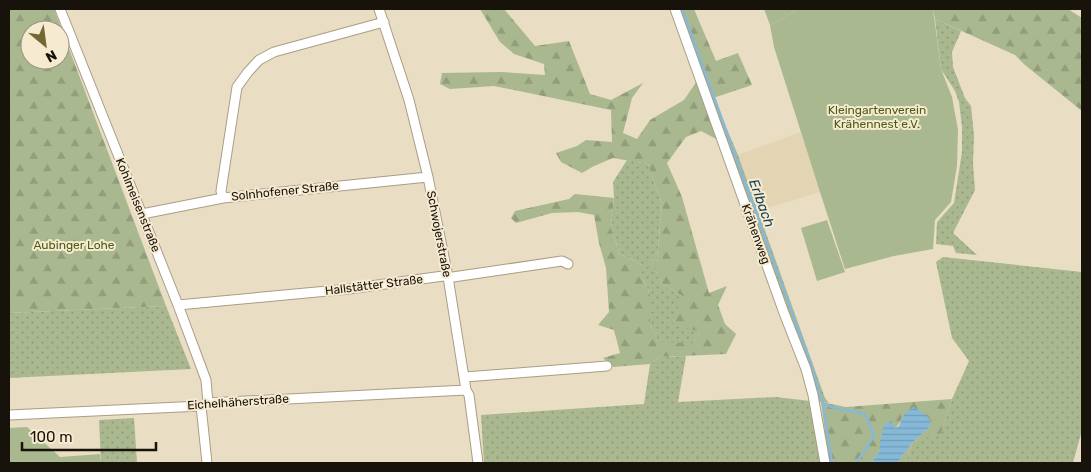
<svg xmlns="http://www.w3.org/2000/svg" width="1091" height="472" font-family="Rubik,sans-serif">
<defs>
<pattern id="grass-dots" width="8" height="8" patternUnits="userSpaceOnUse" patternTransform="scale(1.25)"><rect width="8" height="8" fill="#aab890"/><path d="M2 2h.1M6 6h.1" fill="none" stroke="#929d7b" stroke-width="1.8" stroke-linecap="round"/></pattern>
<pattern id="forest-firs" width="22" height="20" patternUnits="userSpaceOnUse" patternTransform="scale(1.25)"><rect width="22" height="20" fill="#aab890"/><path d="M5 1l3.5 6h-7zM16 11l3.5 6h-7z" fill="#929d7b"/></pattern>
<pattern id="water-rules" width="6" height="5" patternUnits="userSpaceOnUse" patternTransform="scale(1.25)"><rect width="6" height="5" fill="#86b8d7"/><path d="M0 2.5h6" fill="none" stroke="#739db7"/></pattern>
</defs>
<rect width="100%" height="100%" fill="#e9ddc4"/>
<path fill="#e3d4b4" d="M801 132 820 192 758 211 738 155Z"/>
<path fill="url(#grass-dots)" d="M670 9H678L696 57 738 155 825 398 829 403 810 401 821 463H484L481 415 644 404 650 364 660 357 686 356 678 402 776 397 810 401 804 371Z
M935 19 961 31 952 52 953 67 965 98 971 106 974 136 973 163 975 190 953 233 977 255 956 253 953 246 936 244 937 222 954 203 962 152V127L959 102 955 91 941 69Z
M627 160 648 164 662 204 657 259 651 261 662 284 684 297 700 332 693 343H659L650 324V293L642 278V265L620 254 611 228 614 198 613 182Z
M943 257 1082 272V430L1073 463H905L913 442 941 432 952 399 969 361 952 338 936 262Z
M166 306 191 369 9 378V313Z
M134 418 137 463H101L99 420Z"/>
<path fill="url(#forest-firs)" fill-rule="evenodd" d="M9 9H54L166 306 9 313ZM30 30H60V60H30Z
M480 9H504L535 46 569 41 590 94 611 100 643 83 632 98 623 133 637 139 650 120 684 100 697 81 720 141 701 131 686 137 667 163 682 197 709 293 727 286 718 305 725 324 736 334 726 354 660 357 650 364 613 367 603 358 620 353 614 330 598 325 609 312 606 268 599 243 594 215 578 212 552 213 516 223 511 218 515 211 569 199 575 194 614 198 611 228 620 254 642 265V278L650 293V324L659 342 693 343 700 332 670 322 684 297 662 284 651 261 657 259 662 204 648 164 613 158 594 166 582 173 561 162 556 153 577 146 586 140 612 142 611 110 494 86 450 89 440 84 442 73 501 72 545 75 544 64 514 54 500 42Z
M678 9H694L716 61 738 53 752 85 713 98 696 57Z
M764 9H799L770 25Z
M933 9H1068L1082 18V111L1025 65 1015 55 935 19Z
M952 399 941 433 913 442 905 463H897L913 442 930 427 904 414C897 429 897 428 882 433L880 450 871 463H829L821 402 846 407Z"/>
<path fill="#aab890" d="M799 9H933L941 69 952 97 958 130 957 166 951 202 935 220 933 249 894 256 845 269 820 192 774 47 770 25Z
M827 220 845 272 817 281 801 228Z
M27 427 60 457 100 454 101 463H9V428Z"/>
<path fill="url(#water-rules)" d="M913 407 922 412 930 419V427L913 442 897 463H871L880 450V442L884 425 892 421 895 428 899 426 904 414Z"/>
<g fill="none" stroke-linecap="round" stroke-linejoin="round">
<path stroke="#86b8d7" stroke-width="2.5" d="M682 9 813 370 823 404 842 410 855 411 866 416 874 436 857 462V463
M823 404 832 463"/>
<g stroke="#a99d85" stroke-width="11">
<path id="minor" d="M60 9 178 305 206 380 208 403
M379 9 409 100 428 177 448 277 466 390 469 395 478 463
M675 9 784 313 806 369 813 395 825 463
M223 198 221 191 237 87 248 72 259 60 274 52 384 22
M142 214 223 198 428 177
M178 305 349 289 443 276 453 277 562 261 568 264
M465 377 607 366
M201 406 207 463
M9 415 201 406 208 403 466 390"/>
</g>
<use href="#minor" stroke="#fff" stroke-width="9"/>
</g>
<g text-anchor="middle" stroke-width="4" stroke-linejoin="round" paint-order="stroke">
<g font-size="12" fill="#4a5d13" stroke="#f6ead1">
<text x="877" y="114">Kleingartenverein<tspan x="877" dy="14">Krähennest e.V.</tspan></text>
<text x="74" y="249">Aubinger Lohe</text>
</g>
<g font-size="12" fill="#18130a" stroke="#f6ead1">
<text transform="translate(285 191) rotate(-6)" y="4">Solnhofener Straße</text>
<text transform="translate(138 205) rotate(68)" y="4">Kohlmeisenstraße</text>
<text transform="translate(439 234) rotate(79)" y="4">Schwojerstraße</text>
<text transform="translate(756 234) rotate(70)" y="4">Krähenweg</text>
<text transform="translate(374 285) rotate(-7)" y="4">Hallstätter Straße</text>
<text transform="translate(238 402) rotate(-4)" y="4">Eichelhäherstraße</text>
</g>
<g font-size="14" font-style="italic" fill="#163f55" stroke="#f6ead1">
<text transform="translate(762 203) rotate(70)" y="5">Erlbach</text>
</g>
</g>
<rect width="1091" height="472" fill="none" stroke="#18130a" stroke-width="20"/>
<g transform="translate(45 45) rotate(151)"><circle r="24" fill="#f6ead1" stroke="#9d9481"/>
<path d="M0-4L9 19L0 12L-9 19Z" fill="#716834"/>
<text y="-8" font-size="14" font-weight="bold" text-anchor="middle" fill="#18130a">N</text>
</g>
<path d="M22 442v8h134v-8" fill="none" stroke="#18130a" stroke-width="2.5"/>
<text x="30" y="442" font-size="15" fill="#18130a" stroke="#f6ead1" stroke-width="4" paint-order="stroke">100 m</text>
</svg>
